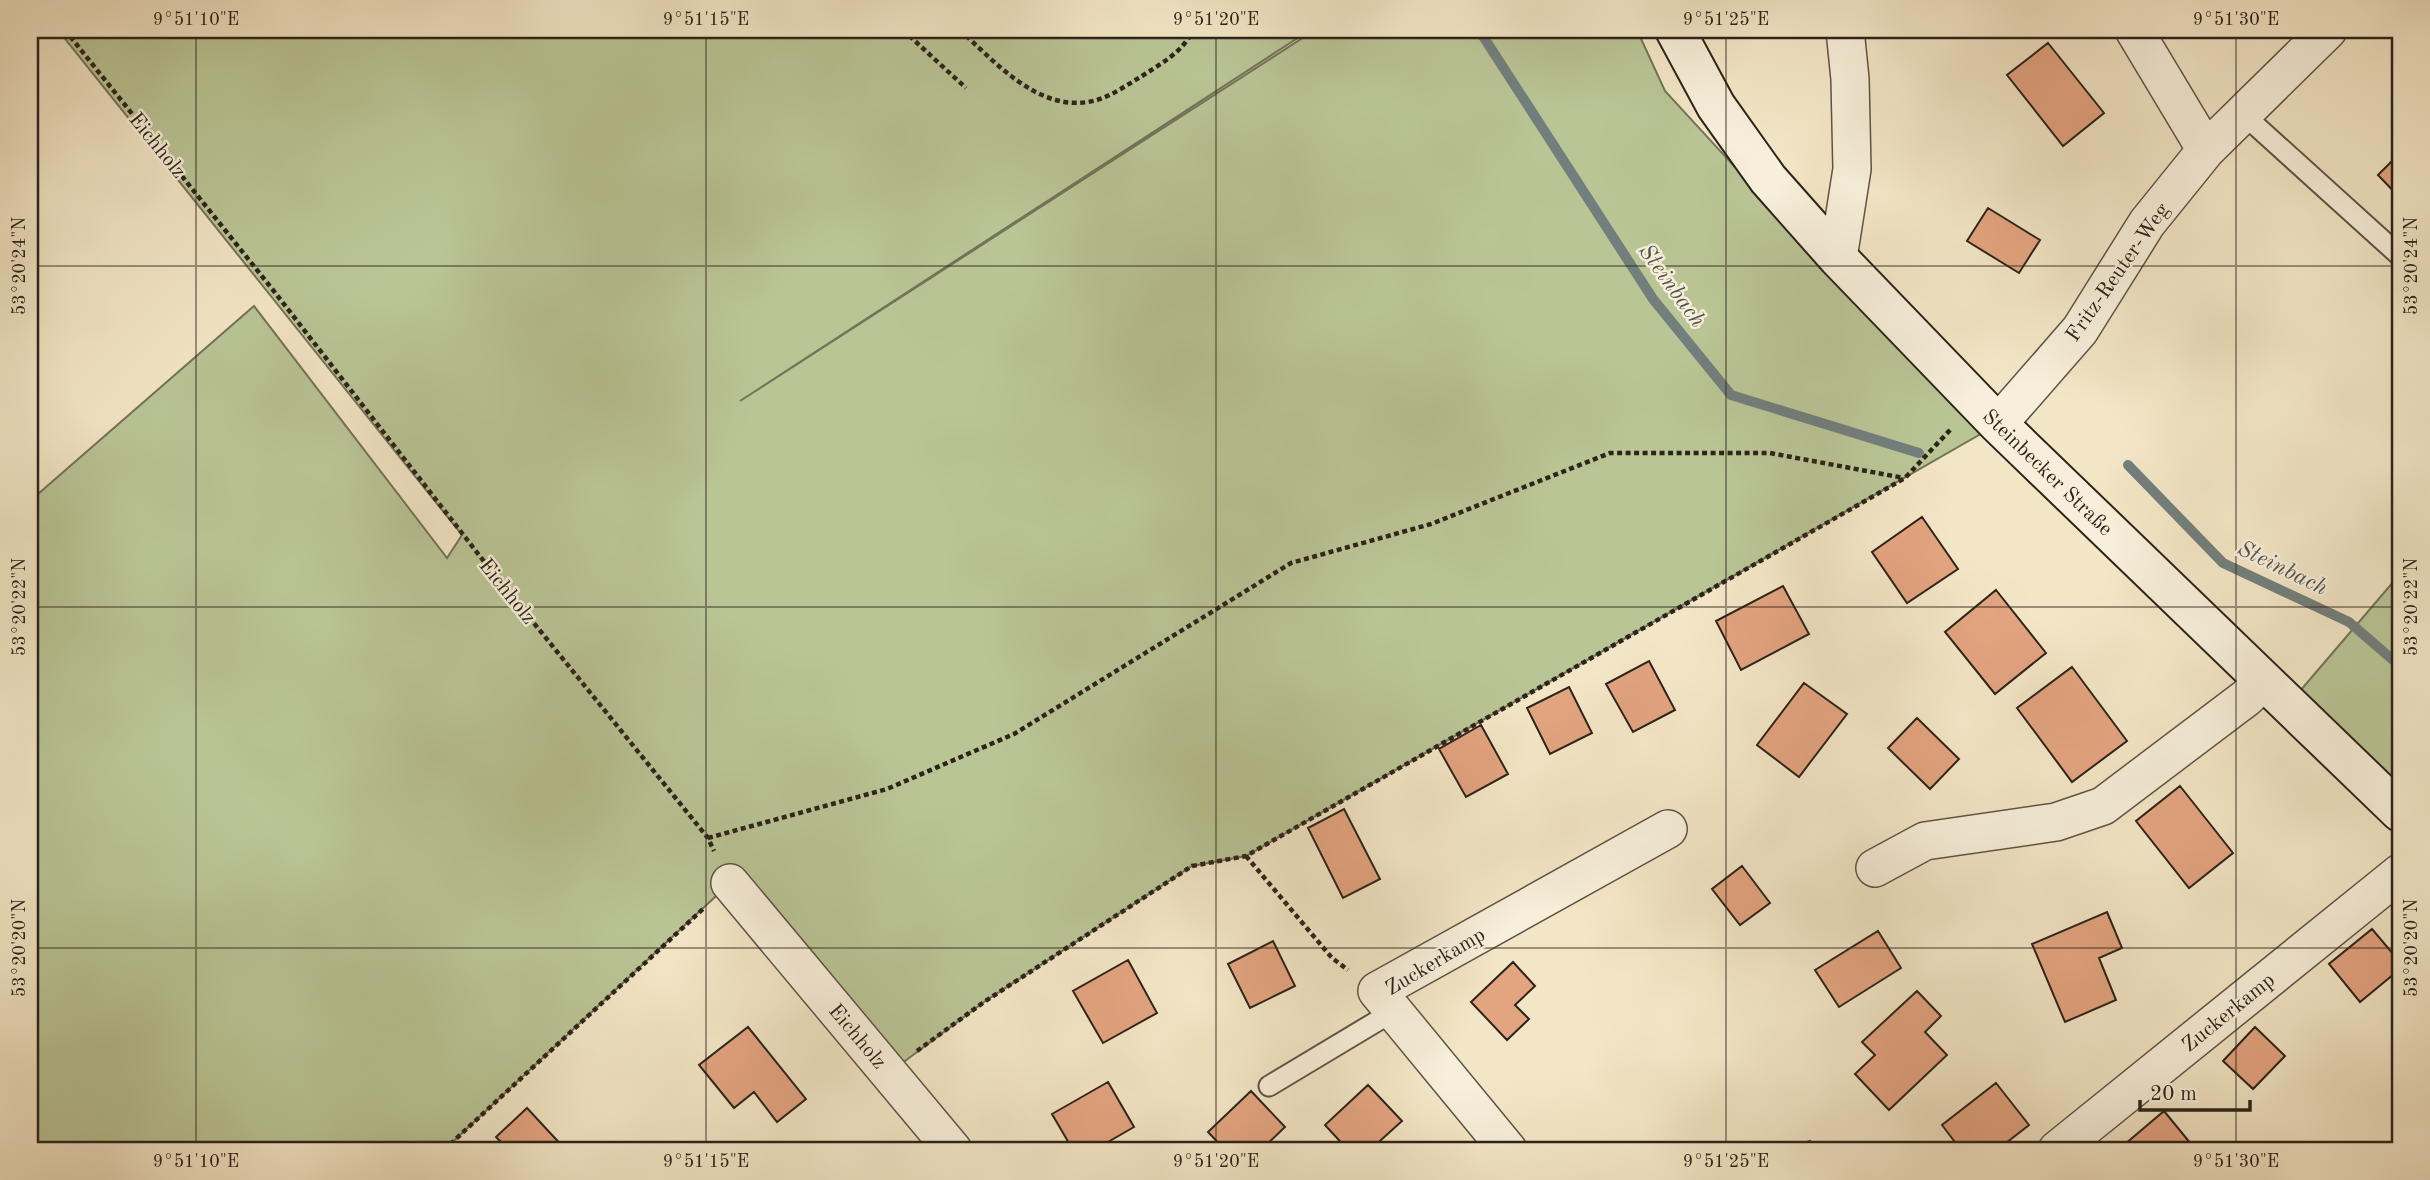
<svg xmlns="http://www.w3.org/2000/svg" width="2430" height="1180" font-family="'Old Standard TT',serif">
<rect width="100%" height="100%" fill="#f3e6c6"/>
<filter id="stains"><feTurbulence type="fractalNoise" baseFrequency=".00286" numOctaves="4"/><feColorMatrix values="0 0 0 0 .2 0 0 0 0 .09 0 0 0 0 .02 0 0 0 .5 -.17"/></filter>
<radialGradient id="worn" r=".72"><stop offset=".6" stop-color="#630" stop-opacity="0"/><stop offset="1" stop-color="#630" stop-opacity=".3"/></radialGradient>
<path fill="#bac596" stroke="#737458" stroke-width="2" d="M58 30H1310L740 401 1315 30H1637L1665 91 1971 424H1998L1246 856 1192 866 984 1002 889 1073 730 883 444 1150H30V501L254 306 447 558 462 535Z
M2400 574V812L2288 705Z"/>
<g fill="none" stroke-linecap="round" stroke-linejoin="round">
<path stroke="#727f7d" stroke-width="10" d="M1479 30 1653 299 1731 395 1919 453
M2128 465 2223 563 2349 622 2400 666"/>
</g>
<path fill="#e3a480" stroke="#2c231a" stroke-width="2" d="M2048 43 2104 113 2063 146 2007 75Z
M2400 153V198L2378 175Z
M1988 208 2040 240 2019 273 1967 241Z
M1922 517 1958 569 1907 603 1872 552Z
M1783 586 1809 634 1741 670 1716 621Z
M1996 590 2046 653 1995 694 1945 632Z
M1649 661 1675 710 1633 732 1606 684Z
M2072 667 2127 741 2072 782 2017 708Z
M1804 683 1847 714 1799 777 1757 745Z
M1569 687 1592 733 1550 754 1527 708Z
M1917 718 1959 759 1930 789 1888 748Z
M1481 725 1508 774 1466 797 1439 749Z
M2180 786 2233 853 2189 888 2136 821Z
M1344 809 1380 879 1343 898 1308 828Z
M1742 866 1770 903 1740 925 1712 889Z
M2107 912 2122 948 2099 958 2116 1000 2065 1022 2032 944Z
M2372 929 2400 962V969L2360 1002 2329 964Z
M1878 931 1901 968 1839 1007 1815 970Z
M1273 941 1295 986 1250 1008 1228 964Z
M1128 960 1157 1013 1103 1043 1073 991Z
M1513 962 1535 986 1515 1005 1529 1019 1507 1040 1471 1002Z
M1917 991 1941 1016 1925 1032 1947 1055 1889 1110 1855 1074 1875 1055 1862 1042Z
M748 1027 806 1099 777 1122 754 1092 734 1108 699 1065Z
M2255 1027 2285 1056 2253 1089 2223 1061Z
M1108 1082 1134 1127 1094 1150H1073L1052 1114Z
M1996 1083 2029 1125 1997 1150H1961L1942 1125Z
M1368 1085 1402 1121 1370 1150H1348L1325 1125Z
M1251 1091 1285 1127 1261 1150H1225L1208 1132Z
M527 1108 566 1150H509L496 1137Z
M2164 1111 2196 1150H2118Z
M1810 1141 1813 1150H1784Z"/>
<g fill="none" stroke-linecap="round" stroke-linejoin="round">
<g stroke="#5e5445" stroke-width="23">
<path id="lane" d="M2243 114 2400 256
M1269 1086 1394 1011"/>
</g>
<g stroke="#5e5445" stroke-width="40">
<path id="street" d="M2134 30 2206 150
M1838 258 1852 169 1850 79 1845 30
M1998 424 2080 330 2147 223 2206 150 2328 30
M1875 868 1925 841 2056 822 2103 806 2246 698 2264 681
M730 883 953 1150
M1508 1150 1377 991 1668 829
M2057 1150 2400 873"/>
</g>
<g stroke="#2c231a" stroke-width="42">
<path id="secondary" d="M1675 30 1716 106 1768 179 1838 258 1998 424 2400 812"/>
</g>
<path stroke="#2c231a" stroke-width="4.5" stroke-dasharray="5 3.5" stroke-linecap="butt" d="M65 30 273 290 486 564 708 838 714 851
M903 30 966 88
M960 30C994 61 1036 110 1088 102 1108 99 1125 86 1142 76 1162 63 1183 52 1193 30
M708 838 887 789 1014 734 1291 563 1431 524 1610 453H1770L1904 478
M1246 856 1332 958 1348 970
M917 1051 984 1002 1192 866 1246 856 1905 478 1951 429
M444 1150 704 908"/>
<use href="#lane" stroke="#f7efda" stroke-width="19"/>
<use href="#street" stroke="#f7efda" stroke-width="37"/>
<use href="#secondary" stroke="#f7efda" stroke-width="38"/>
</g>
<path fill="none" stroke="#2c231a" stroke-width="2" stroke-opacity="0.45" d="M196 30V1150M706 30V1150M1216 30V1150M1726 30V1150M2236 30V1150M30 266H2400M30 607H2400M30 948H2400"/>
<g text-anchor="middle" stroke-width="5" stroke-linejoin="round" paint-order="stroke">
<g font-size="21" fill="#2c231a" stroke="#f7efda">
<text transform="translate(158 145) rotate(51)" y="7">Eichholz</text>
<text transform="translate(2117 272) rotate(-55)" y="7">Fritz-Reuter-Weg</text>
<text transform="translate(2048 472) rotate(44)" y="7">Steinbecker Straße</text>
<text transform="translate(508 591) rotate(51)" y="7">Eichholz</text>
<text transform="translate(1435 961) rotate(-31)" y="7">Zuckerkamp</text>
<text transform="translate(2228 1012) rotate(-39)" y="7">Zuckerkamp</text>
<text transform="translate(858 1036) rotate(50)" y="7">Eichholz</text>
</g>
<g font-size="23" font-style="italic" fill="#4f514c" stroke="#f7efda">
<text transform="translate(1673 285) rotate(54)" y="8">Steinbach</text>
<text transform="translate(2283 567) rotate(26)" y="8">Steinbach</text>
</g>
</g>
<rect width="2430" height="1180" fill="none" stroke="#f3e6c6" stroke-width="77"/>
<path d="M2140 1100v10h110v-10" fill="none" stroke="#2c231a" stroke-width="3.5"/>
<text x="2150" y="1100" font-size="21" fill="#2c231a" stroke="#f7efda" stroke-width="5" paint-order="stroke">20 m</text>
<rect x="38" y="38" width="2354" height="1104" fill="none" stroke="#2c231a" stroke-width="2.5"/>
<g font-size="18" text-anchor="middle" fill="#2c231a">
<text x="196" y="25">9°51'10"E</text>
<text x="706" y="25">9°51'15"E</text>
<text x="1216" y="25">9°51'20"E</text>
<text x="1726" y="25">9°51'25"E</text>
<text x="2236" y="25">9°51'30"E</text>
<text transform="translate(19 266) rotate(-90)" y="6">53°20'24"N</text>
<text transform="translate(2411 266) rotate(-90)" y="6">53°20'24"N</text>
<text transform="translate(19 607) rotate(-90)" y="6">53°20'22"N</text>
<text transform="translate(2411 607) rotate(-90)" y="6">53°20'22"N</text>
<text transform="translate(19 948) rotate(-90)" y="6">53°20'20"N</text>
<text transform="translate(2411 948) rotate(-90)" y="6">53°20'20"N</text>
<text x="196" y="1167">9°51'10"E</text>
<text x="706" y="1167">9°51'15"E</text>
<text x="1216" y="1167">9°51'20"E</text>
<text x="1726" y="1167">9°51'25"E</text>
<text x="2236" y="1167">9°51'30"E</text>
</g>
<rect width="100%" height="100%" filter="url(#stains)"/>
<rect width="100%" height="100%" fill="url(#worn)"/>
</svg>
